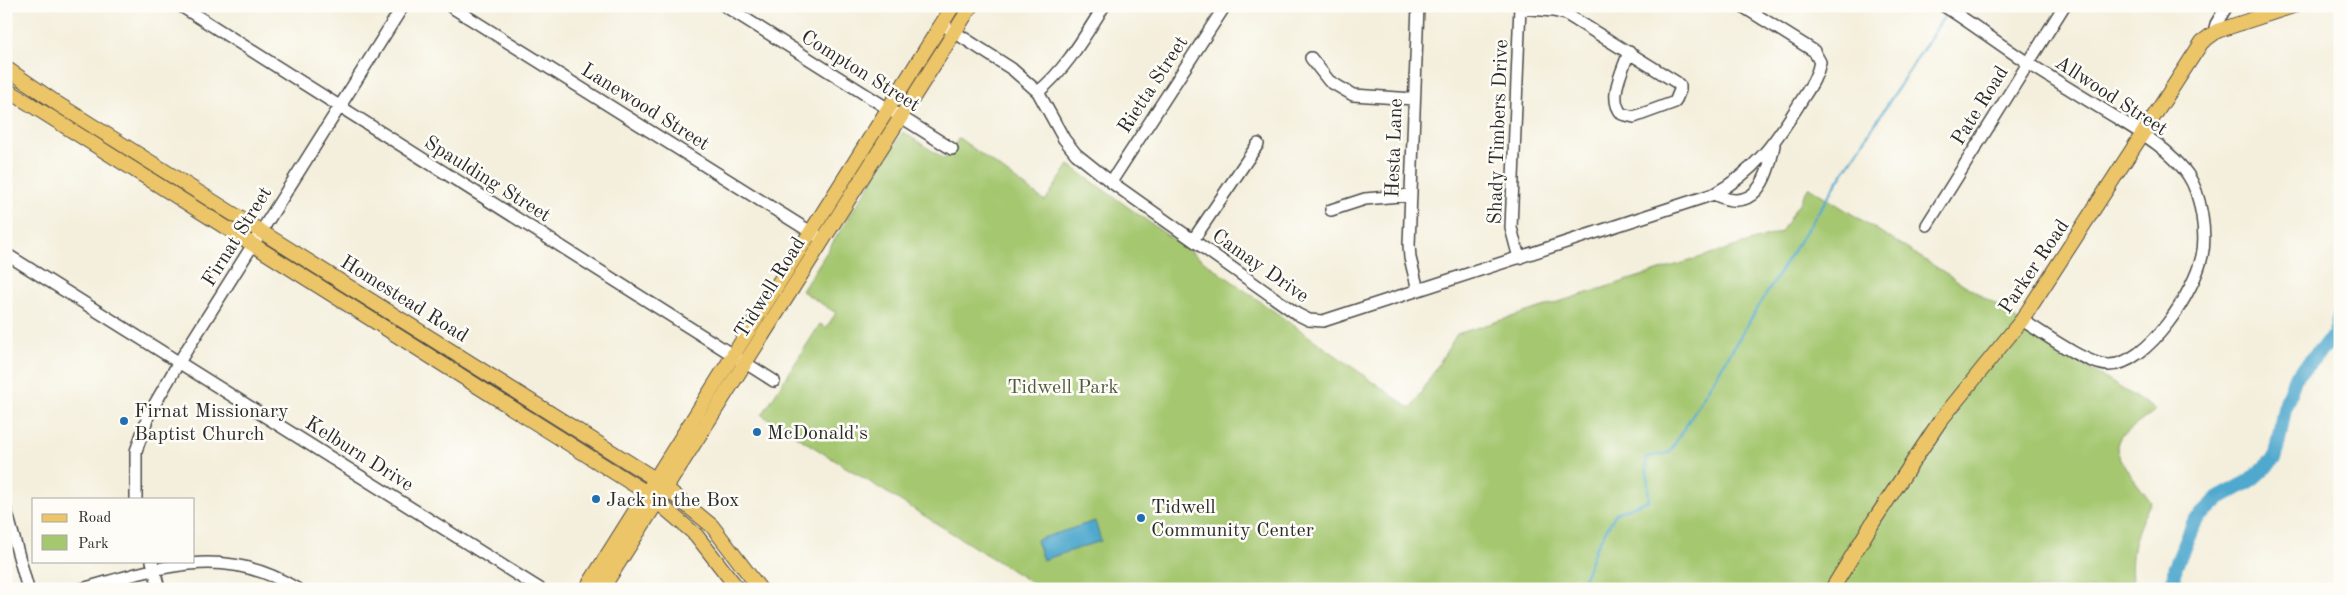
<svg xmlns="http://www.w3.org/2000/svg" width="2346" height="595" font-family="'Old Standard TT',serif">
<rect width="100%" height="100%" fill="#fdfcf7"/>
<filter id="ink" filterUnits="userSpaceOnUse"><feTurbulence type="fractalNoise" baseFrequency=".02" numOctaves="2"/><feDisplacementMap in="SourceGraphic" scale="10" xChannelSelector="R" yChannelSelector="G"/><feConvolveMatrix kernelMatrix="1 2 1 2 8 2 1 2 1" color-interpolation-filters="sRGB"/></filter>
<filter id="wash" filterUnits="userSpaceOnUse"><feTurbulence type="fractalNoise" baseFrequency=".0096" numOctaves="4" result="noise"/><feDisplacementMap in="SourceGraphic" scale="20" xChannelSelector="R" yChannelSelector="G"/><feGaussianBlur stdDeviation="1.12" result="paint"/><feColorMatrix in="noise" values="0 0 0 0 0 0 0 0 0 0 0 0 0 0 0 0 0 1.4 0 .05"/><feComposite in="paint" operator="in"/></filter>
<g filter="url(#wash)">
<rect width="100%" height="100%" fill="#f4efdc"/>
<path fill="#a5c770" stroke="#68794e" d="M903 132 945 159 959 138 1045 201 1069 165 1411 409 1457 334 1781 232 1809 187 2009 313 2030 332 2156 410 2121 436C2119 440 2117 443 2117 447 2117 461 2143 490 2151 502 2135 532 2128 554 2133 589H1042L762 415 820 324 826 328 836 313 802 291Z"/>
<path fill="#4fa8cd" stroke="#3d6a7c" d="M1095 521 1101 541 1043 560 1036 540Z"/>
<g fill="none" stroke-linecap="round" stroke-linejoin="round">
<path stroke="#4fa8cd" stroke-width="2.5" d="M1580 589 1596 547 1616 513 1649 500 1646 457 1669 453 1784 265 1947 12"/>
<path stroke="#4fa8cd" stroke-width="15" d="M2173 589 2175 568 2194 522 2219 498 2250 481 2275 458 2285 406 2295 378 2335 335 2340 314"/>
</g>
</g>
<g filter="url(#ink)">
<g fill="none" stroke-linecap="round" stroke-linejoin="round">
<g stroke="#494846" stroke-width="14">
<path id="minor" d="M181 6 774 381
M450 6 822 239
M725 6 952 149
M1418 6 1409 245 1410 258 1418 290
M1944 6C1973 24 2000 45 2028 63 2056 81 2084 98 2112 115 2138 131 2170 149 2188 175 2201 194 2207 234 2202 256 2195 290 2148 366 2108 365 2085 364 2043 333 2022 320
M1520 8 1553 11 1566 14 1676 82 1680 86V90L1675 102 1634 117 1622 114C1607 98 1623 70 1629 52
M948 28 1012 69 1038 92 1064 139 1076 154 1111 182 1297 314 1309 320 1323 321 1714 194C1754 172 1774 144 1798 106 1807 91 1817 79 1820 62L1814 51 1742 6
M2214 32 2216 24 2227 6
M1311 58 1329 81 1353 95 1414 99
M1038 92C1067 68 1084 37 1104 6
M1111 182 1225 6
M1714 194C1755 215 1768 178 1774 145
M1331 210 1365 199 1411 195
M1927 225 2064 6
M1193 240 1258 144
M6 254 540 589
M1519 258 1511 228 1520 6
M136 499V451L149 414 179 362 403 6
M6 510 28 589
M152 561 159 589
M82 589C158 568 224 543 297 589
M2336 589H2340"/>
</g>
<g stroke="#494846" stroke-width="16">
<path id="major" d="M6 68 58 104 655 479 712 526 760 589
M6 89 647 493 696 535 738 589
M586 589 953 6
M602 589 971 6
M1832 589 1875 519 1940 421 2022 320 2202 42 2217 31 2293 6"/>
</g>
<use href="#minor" stroke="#fff" stroke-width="11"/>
<use href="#major" stroke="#ecc569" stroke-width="14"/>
</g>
</g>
<g fill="#1f6fb2" stroke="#fdfcf7" stroke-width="2">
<circle cx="124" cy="421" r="5"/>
<circle cx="757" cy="432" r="5"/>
<circle cx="596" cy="499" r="5"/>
<circle cx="1141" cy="518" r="5"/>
</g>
<g text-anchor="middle" stroke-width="5" stroke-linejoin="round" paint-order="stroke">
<g font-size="20" fill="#2b2b2b" stroke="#fdfcf7">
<text transform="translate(861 70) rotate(32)" y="7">Compton Street</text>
<text transform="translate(1152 84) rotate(-57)" y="7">Rietta Street</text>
<text transform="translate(2112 95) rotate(33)" y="7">Allwood Street</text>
<text transform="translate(1979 105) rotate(-58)" y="7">Pate Road</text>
<text transform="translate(646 106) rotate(32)" y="7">Lanewood Street</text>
<text transform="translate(1497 132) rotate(-88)" y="7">Shady Timbers Drive</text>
<text transform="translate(1393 148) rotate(-88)" y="7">Hesta Lane</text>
<text transform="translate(488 178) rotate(32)" y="7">Spaulding Street</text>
<text transform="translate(236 236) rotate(-58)" y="7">Firnat Street</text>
<text transform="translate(1261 265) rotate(35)" y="7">Camay Drive</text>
<text transform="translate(2033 266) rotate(-56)" y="7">Parker Road</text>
<text transform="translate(769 287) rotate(-58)" y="7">Tidwell Road</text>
<text transform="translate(405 298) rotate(32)" y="7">Homestead Road</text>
<text transform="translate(360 453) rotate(32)" y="7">Kelburn Drive</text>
</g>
<g font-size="20" fill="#505a40" stroke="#fdfcf7">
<text x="1063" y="393">Tidwell Park</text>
</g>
<g font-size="20" fill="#2b2b2b" stroke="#fdfcf7" text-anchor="start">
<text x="134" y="417">Firnat Missionary<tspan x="134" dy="23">Baptist Church</tspan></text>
<text x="767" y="439">McDonald's</text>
<text x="606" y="506">Jack in the Box</text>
<text x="1151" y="513">Tidwell<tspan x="1151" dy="23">Community Center</tspan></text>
</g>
</g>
<rect width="2346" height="595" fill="none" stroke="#fdfcf7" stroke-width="25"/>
<rect x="32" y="498" width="162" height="65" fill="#fdfcf7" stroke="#a9a8a5"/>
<rect x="42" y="514" width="25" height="8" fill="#ecc569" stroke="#a9a8a5"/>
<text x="78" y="522" font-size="15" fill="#2b2b2b">Road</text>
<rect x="42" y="535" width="25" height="15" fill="#a5c770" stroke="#a9a8a5"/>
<text x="78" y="548" font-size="15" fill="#2b2b2b">Park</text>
</svg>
